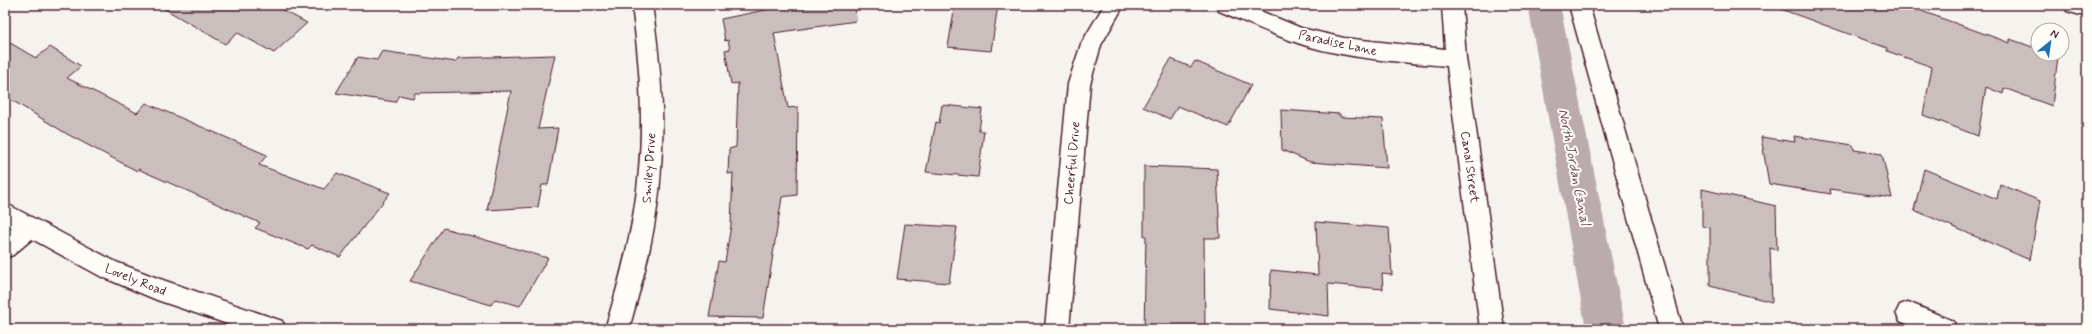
<svg xmlns="http://www.w3.org/2000/svg" width="2092" height="334" font-family="Mynerve,sans-serif">
<rect width="100%" height="100%" fill="#f6f3ef"/>
<filter id="ink" filterUnits="userSpaceOnUse"><feTurbulence type="fractalNoise" baseFrequency=".025" numOctaves="2"/><feDisplacementMap in="SourceGraphic" scale="8" xChannelSelector="R" yChannelSelector="G"/><feConvolveMatrix kernelMatrix="1 2 1 2 8 2 1 2 1" color-interpolation-filters="sRGB"/></filter>
<g filter="url(#ink)">
<g fill="none" stroke-linecap="round" stroke-linejoin="round">
<path fill="#bbabac" fill-rule="evenodd" d="M1528 5H1560L1626 329H1586Z"/>
</g>
<path fill="#cbbfbe" stroke="#4a1f2b" d="M158 5H273L307 23 274 53 238 33 225 44Z
M774 5H855L856 21 774 33 788 108 798 107 797 195 782 197 763 318 709 317 719 261 725 262 731 225 733 173 728 174 729 149 736 147 738 83 731 84 725 50 730 49 728 40 725 41 721 19 775 8Z
M955 5H998L991 51 948 47Z
M1779 5H1905L2010 43V39L2038 49V54H2051L2058 56 2052 106 2004 88 2003 94 1986 87 1978 136 1923 115 1932 67 1887 51V48L1778 8Z
M5 40 36 58 50 47 81 66 67 78 137 113 146 103 267 155 259 165 324 189 337 173 390 193 340 257 312 245 308 249 255 228 260 223 138 169 137 171 67 134 5 96Z
M382 51 456 62 458 58 555 55 538 129 558 128 548 185H542L538 207 487 210 511 91 415 93 413 98 399 95 395 102 336 93 358 57 377 60Z
M1171 59 1191 67 1195 61 1251 85 1228 127 1178 106 1170 119 1143 107Z
M942 105 982 109 979 131H984L978 177 926 172 936 122 939 123Z
M1281 110 1340 114V117L1383 119 1387 168 1310 162 1282 150Z
M1794 136 1853 145 1854 150 1882 154 1892 198 1830 189 1831 194 1769 184 1761 137 1795 142Z
M1144 166 1217 169 1220 238H1204L1205 329H1144L1146 236H1144Z
M1924 169 1997 199 2000 184 2040 201 2030 260 1914 210Z
M1702 189 1776 206 1777 250 1770 248 1772 302 1710 286V228L1702 226Z
M1316 222 1389 228 1392 275 1382 274 1383 289 1328 284 1329 316 1270 309 1271 270 1318 275Z
M905 224 957 227 949 283 897 279Z
M444 228 548 258 520 306 495 299 491 305 410 281Z"/>
<g fill="none" stroke-linecap="round" stroke-linejoin="round">
<g stroke="#4a1f2b" stroke-width="3">
<path id="minor" d="M632 5H652C660 59 665 114 661 168 658 223 644 277 629 329H605C621 277 635 223 639 169 644 114 639 59 632 5Z
M1104 5H1124L1101 45 1090 84 1069 329H1045L1068 84 1081 44Z
M1216 5H1246L1301 28 1344 38 1445 49 1442 5H1462L1466 58 1504 329H1480L1447 66C1400 62 1352 59 1307 46 1277 37 1248 23 1219 11Z
M1569 5H1589L1683 329H1659Z
M2064 5H2087V17L2067 11Z
M5 203 116 262 160 279 282 321 286 329H242L157 300 100 276 32 239 13 255 5 258V234L12 228 5 224Z
M1908 302 1953 321 1957 329H1919L1900 321 1896 313 1900 305Z"/>
</g>
<use href="#minor" fill="#fdfcf7" fill-rule="evenodd"/>
</g>
</g>
<g text-anchor="middle" stroke-width="4" stroke-linejoin="round" paint-order="stroke">
<g font-size="13" fill="#4a1f2b" stroke="#fdfcf7">
<text transform="translate(1338 42) rotate(12)" y="5">Paradise Lane</text>
<text transform="translate(1071 163) rotate(-85)" y="5">Cheerful Drive</text>
<text transform="translate(1471 167) rotate(82)" y="5">Canal Street</text>
<text transform="translate(648 168) rotate(-86)" y="5">Smiley Drive</text>
<text transform="translate(136 279) rotate(22)" y="5">Lovely Road</text>
</g>
<g font-size="14" font-style="italic" fill="#725058" stroke="#fdfcf7">
<text transform="translate(1575 167) rotate(79)" y="5">North Jordan Canal</text>
</g>
</g>
<rect width="2092" height="334" fill="none" stroke="#fdfcf7" stroke-width="20"/>
<rect x="10" y="10" width="2072" height="314" fill="none" stroke="#4a1f2b" stroke-width="1.5" filter="url(#ink)"/>
<g transform="translate(2050 42) rotate(29)"><circle r="19" fill="#fdfcf7" stroke="#b5a4a5"/>
<path d="M0-3L7 15L0 10L-7 15Z" fill="#1f6fb2"/>
<text y="-6" font-size="11" font-weight="bold" text-anchor="middle" fill="#4a1f2b">N</text>
</g>
</svg>
